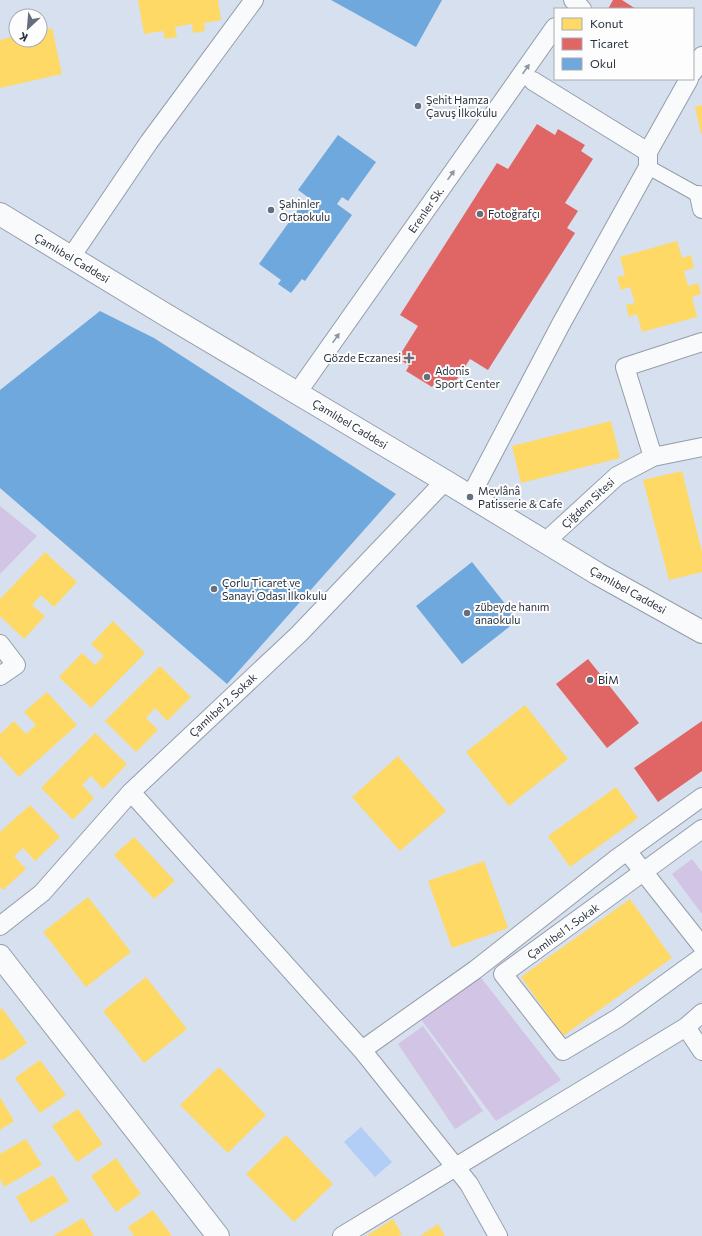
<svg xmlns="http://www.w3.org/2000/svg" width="702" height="1236" font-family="Commissioner,sans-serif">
<rect width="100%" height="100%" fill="#d6e0ee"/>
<path fill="#d2c4e4" d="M0 506 37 536 0 574Z
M692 859 702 872V914L672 874Z
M475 970 561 1080 496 1121 420 1018Z
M423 1026 460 1077 483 1111 455 1129 398 1044Z"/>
<path fill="#b2cef6" d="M361 1127 392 1162 375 1177 344 1142Z"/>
<path fill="#ffd966" d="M138 0H218L221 20 204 23 205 31 193 33 192 24 175 27 177 37 165 39 163 31 144 34Z
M52 28 62 74 0 88V40L16 36V40H40V31Z
M702 105V134H701L695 107Z
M677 241 682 258 691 255 694 268 684 271 688 286 698 283 701 294 692 297 697 317 642 332 637 314 629 317 626 305 635 303 630 287 621 290 617 277 625 275 620 257Z
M611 421 620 458 521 483 512 446Z
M128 431 178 477 200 476 233 441 246 453 254 445 279 470 262 488 260 484 251 493 287 528 275 541 286 551 262 575 202 517 203 537 183 539 179 521 158 499 139 518 122 503 127 496 86 457 107 434 117 443Z
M682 471 702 552V572L669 580 643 480Z
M45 552 77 582 54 607 41 595 32 605 45 616 24 639 0 616V599Z
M113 621 145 653 91 708 59 677 82 653 95 665 104 656 91 644Z
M160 666 191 697 167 721 155 708 146 718 158 730 136 752 105 721Z
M47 692 77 725 19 777 0 756V734L14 721 26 734 36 725 24 712Z
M525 705 568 759 509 806 466 752Z
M95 733 127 764 103 789 91 776 82 785 94 798 73 820 41 788Z
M398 756 446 811 400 851 352 797Z
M616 787 638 818 570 867 548 836Z
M30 805 60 837 35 861 23 848 14 856 26 869 3 890 0 887V832Z
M134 837 175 881 154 899 114 855Z
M484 861 508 928 452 948 428 881Z
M88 897 131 952 86 987 43 932Z
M630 899 672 958 563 1036 521 977Z
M146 977 187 1029 144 1063 103 1011Z
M2 1008 27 1043 2 1061 0 1058V1010Z
M40 1060 66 1095 40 1113 15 1078Z
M219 1067 266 1115 228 1153 180 1105Z
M0 1097 14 1121 0 1130Z
M78 1109 103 1144 77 1162 52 1126Z
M286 1135 333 1184 294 1222 246 1174Z
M26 1139 42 1165 4 1187 0 1179V1154Z
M116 1158 141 1194 116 1212 91 1176Z
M53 1175 69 1201 31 1223 16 1197Z
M153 1210 172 1236H134L128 1227Z
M83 1218 94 1236H53Z
M393 1219 402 1234 399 1236H366Z
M438 1224 445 1236H420Z"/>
<path fill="#e06666" d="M613 0H622L636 9H608Z
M537 124 555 135 558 129 585 145 581 151 593 159 565 203 578 211 567 228 575 233 488 370 470 359 450 390 436 381 432 387 406 371 409 366 398 358 418 326 400 315 497 163 508 169Z
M588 659 639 723 607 748 556 684Z
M702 721V771L658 802 634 768Z"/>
<path fill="#6fa8dc" d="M331 0H442L416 47Z
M338 135 376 162 348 201 342 197 337 204 352 215 305 281 302 279 291 293 278 284 281 280 259 264 302 204 307 207 312 200 298 190Z
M100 311 154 338 396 494 227 684 0 488V390Z
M472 562 518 620 462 664 416 606Z"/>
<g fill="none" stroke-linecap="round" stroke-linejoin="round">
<g stroke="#959da9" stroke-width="16">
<path id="pedestrian" d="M648 167 702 197"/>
</g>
<g stroke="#959da9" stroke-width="20">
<path id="minor" d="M573 0 582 9
M693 72 702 56
M533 81 648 152
M699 195 702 209
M71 257 149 142 254 0
M297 393 555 27
M653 457 625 367 702 342
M470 497 561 324 648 167V152L689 79
M545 542 617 476 653 457 702 447
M0 644 16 665 0 676
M131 792 362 1050 469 1184 498 1236
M702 829 503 974 563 1051 618 1018 702 957
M627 851 702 946
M0 926 42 893 131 792 299 634 445 481
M686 1027 702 1051
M362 1050 475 970 616 859 702 797
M342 1236 686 1027 702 1013"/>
</g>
<g stroke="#959da9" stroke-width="24">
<path id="tertiary" d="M0 956 218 1236"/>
</g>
<g stroke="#959da9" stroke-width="24">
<path id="primary" d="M0 214 166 315 445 481 598 574 702 632"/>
</g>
<use href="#pedestrian" stroke="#f9fafc" stroke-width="14"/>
<use href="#minor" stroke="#f9fafc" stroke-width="18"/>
<use href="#tertiary" stroke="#f9fafc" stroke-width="22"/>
<use href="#primary" stroke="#f9fafc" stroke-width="22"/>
</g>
<defs><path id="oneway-solid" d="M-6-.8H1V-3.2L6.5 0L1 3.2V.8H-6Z"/></defs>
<g fill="#90969d">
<use href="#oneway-solid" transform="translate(526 69) rotate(-55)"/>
<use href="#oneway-solid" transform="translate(451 175) rotate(-55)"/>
<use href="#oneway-solid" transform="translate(336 338) rotate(-55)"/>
</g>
<g fill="#656e7c" stroke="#fdfdfd" stroke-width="1.5">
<circle cx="418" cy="106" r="4"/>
<circle cx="271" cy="210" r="4"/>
<circle cx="480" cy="214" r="4"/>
<path d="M407 352h4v4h4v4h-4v4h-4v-4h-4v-4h4z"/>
<circle cx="427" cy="377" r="4"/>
<circle cx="470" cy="497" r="4"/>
<circle cx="214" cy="589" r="4"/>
<circle cx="467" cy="613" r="4"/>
<circle cx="590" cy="680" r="4"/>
</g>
<g text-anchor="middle" stroke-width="4" stroke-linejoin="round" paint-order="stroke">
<g font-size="11" fill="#28313e" stroke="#fdfdfd" text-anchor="start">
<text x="426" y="104">Şehit Hamza<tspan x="426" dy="13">Çavuş İlkokulu</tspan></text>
<text x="279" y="208">Şahinler<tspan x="279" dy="13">Ortaokulu</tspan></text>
<text x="488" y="218">Fotoğrafçı</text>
<text x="401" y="362" text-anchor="end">Gözde Eczanesi</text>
<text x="435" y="375">Adonis<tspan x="435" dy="13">Sport Center</tspan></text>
<text x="478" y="495">Mevlânâ<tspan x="478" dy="13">Patisserie &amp; Cafe</tspan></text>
<text x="222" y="587">Çorlu Ticaret ve<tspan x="222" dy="13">Sanayi Odası İlkokulu</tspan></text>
<text x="475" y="611">zübeyde hanım<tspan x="475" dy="13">anaokulu</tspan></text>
<text x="598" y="684">BİM</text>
</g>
<g font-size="11" fill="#28313e" stroke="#fdfdfd">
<text transform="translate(426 210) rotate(-55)" y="4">Erenler Sk.</text>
<text transform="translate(72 258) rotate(31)" y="4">Çamlıbel Caddesi</text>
<text transform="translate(350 424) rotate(31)" y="4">Çamlıbel Caddesi</text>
<text transform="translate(588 503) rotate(-43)" y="4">Çiğdem Sitesi</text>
<text transform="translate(628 590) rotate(29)" y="4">Çamlıbel Caddesi</text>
<text transform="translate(223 705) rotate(-43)" y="4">Çamlıbel 2. Sokak</text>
<text transform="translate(563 931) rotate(-36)" y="4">Çamlıbel 1. Sokak</text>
</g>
</g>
<rect x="554" y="8" width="140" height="72" fill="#fdfdfd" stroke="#a8abb1"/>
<rect x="562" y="18" width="20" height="12" fill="#ffd966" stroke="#a8abb1"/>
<text x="590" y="28" font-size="12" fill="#28313e">Konut</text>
<rect x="562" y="38" width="20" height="12" fill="#e06666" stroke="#a8abb1"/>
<text x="590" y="48" font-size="12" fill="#28313e">Ticaret</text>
<rect x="562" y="58" width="20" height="12" fill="#6fa8dc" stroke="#a8abb1"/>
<text x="590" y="68" font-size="12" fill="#28313e">Okul</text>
<g transform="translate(28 28) rotate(206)"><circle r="19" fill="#fdfdfd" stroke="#a8abb1"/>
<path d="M0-3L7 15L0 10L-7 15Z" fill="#656e7c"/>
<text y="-6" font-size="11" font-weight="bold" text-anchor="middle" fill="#28313e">K</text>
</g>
</svg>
